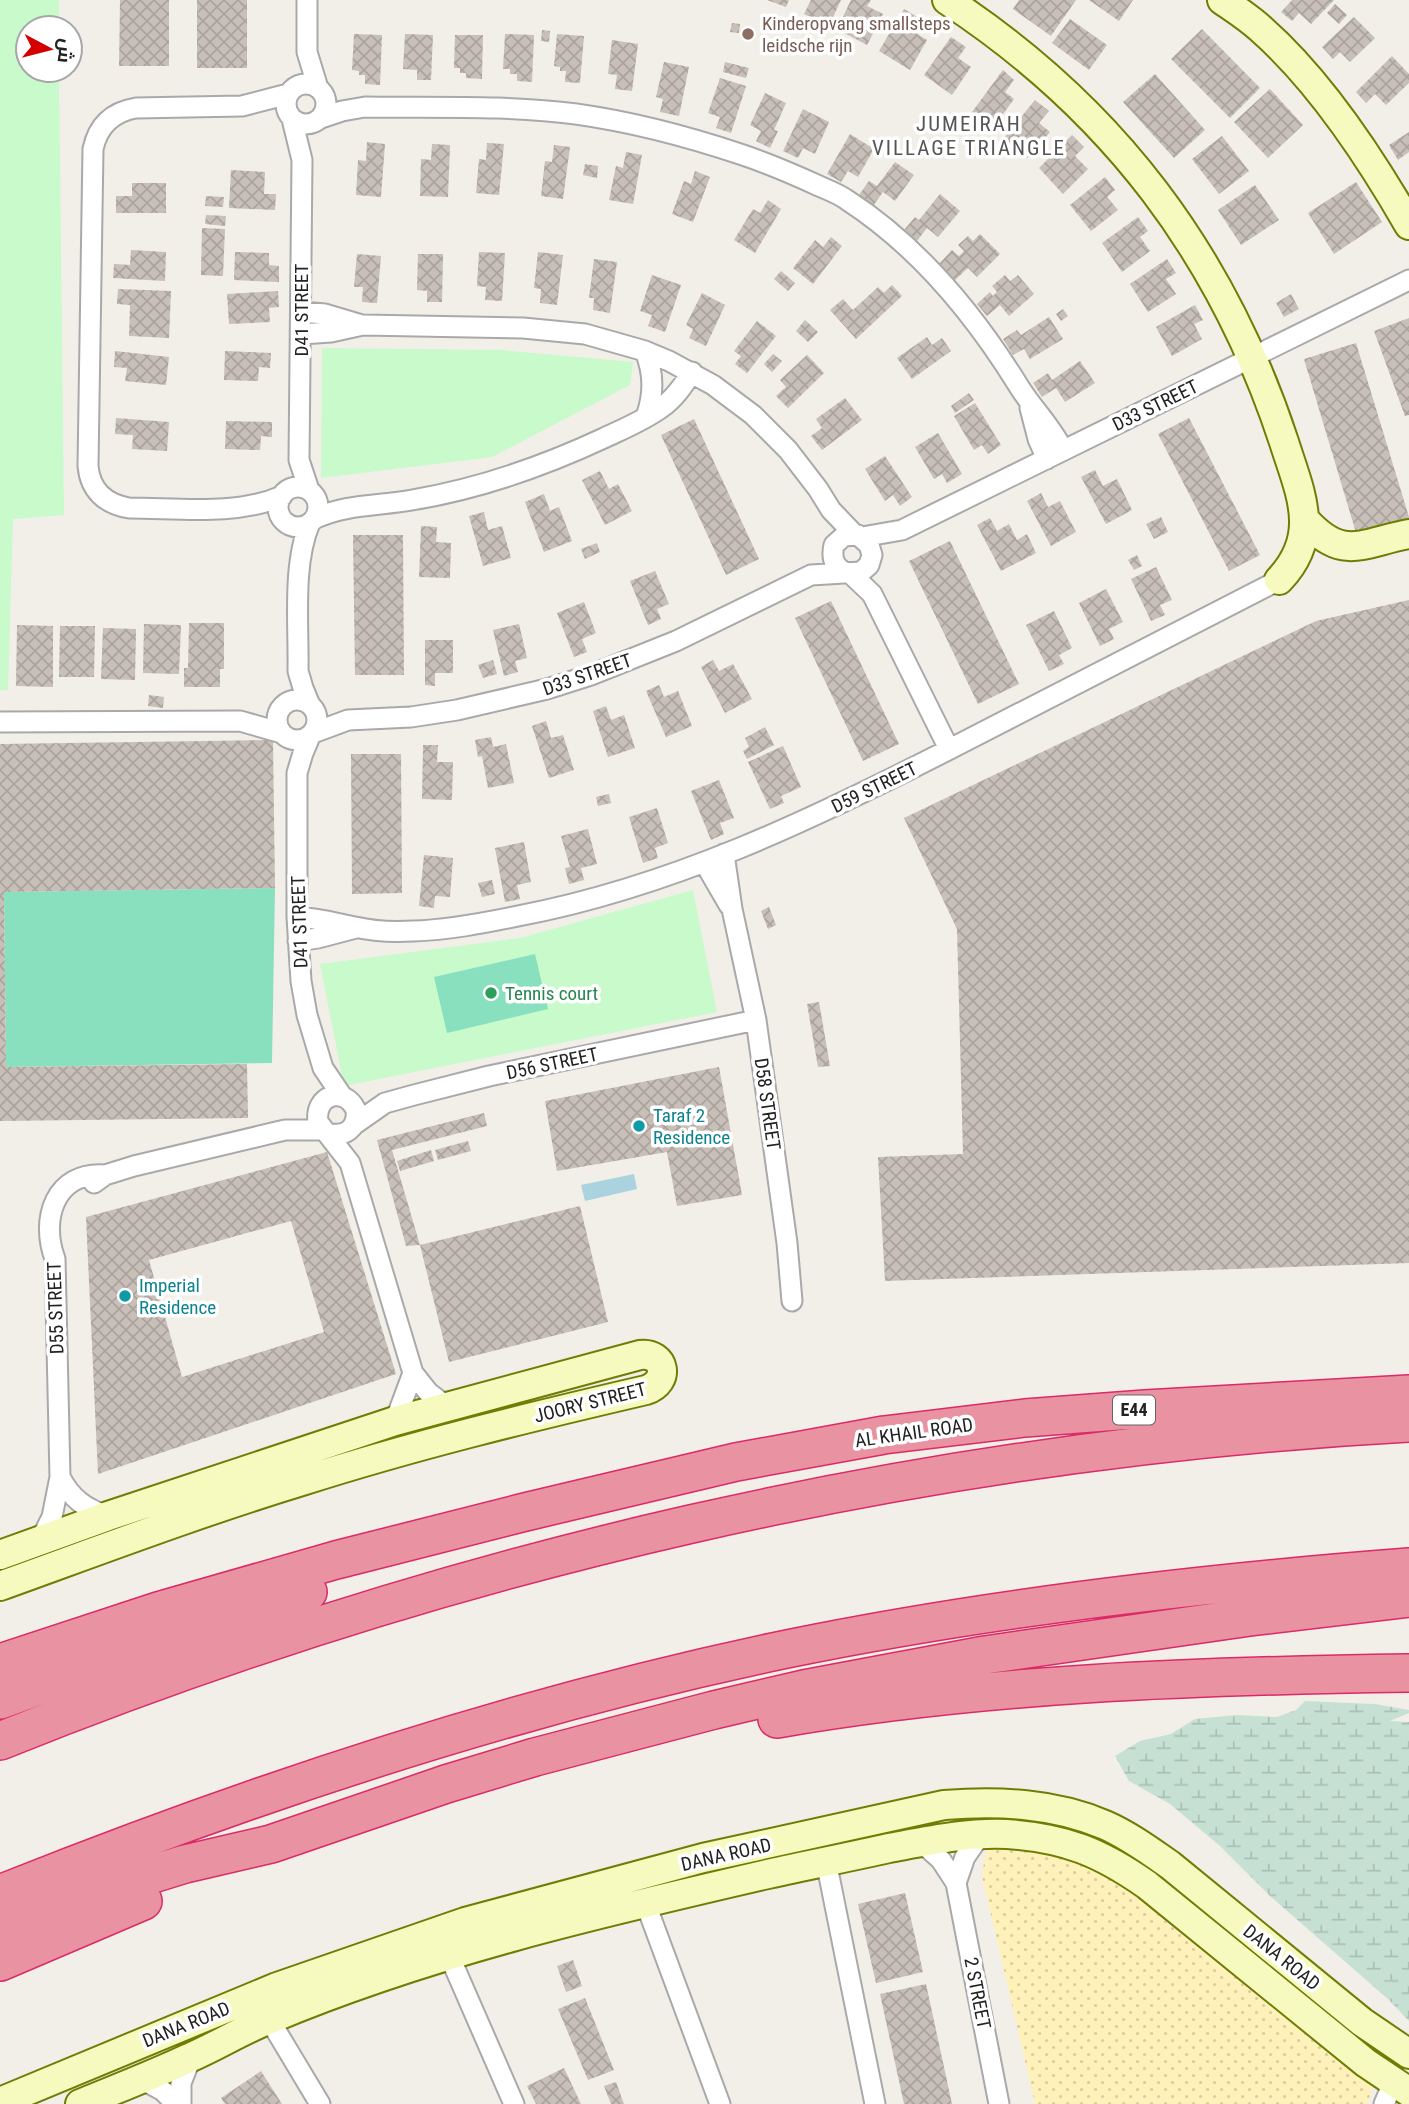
<svg xmlns="http://www.w3.org/2000/svg" width="1409" height="2104" font-family="'Roboto Condensed',Cairo,sans-serif">
<defs>
<pattern id="wetland-marsh" width="20" height="14" patternUnits="userSpaceOnUse" patternTransform="scale(1.75)"><rect width="20" height="14" fill="#c6e0d4"/><path d="M1 5h8M5 5V1M11 12h8M15 12V8" fill="none" stroke="#aac0b6"/></pattern>
<pattern id="sand-dots" width="8" height="8" patternUnits="userSpaceOnUse" patternTransform="scale(1.75)"><rect width="8" height="8" fill="#fff1ba"/><path d="M2 2h.1M6 6h.1" fill="none" stroke="#dacea0" stroke-width="1.8" stroke-linecap="round"/></pattern>
<pattern id="building-cross-hatch" width="8" height="8" patternUnits="userSpaceOnUse" patternTransform="scale(1.75)"><rect width="8" height="8" fill="#c7bfb8"/><path d="M0 0l8 8M0 8l8-8" fill="none" stroke="#aba49e"/></pattern>
</defs>
<rect width="100%" height="100%" fill="#f2efe9"/>
<path fill="url(#wetland-marsh)" d="M1305 1701 1375 1704 1409 1710V1713L1390 1721 1409 1722V2021L1389 2000 1270 1896 1220 1846 1170 1804 1129 1781 1115 1756 1140 1741 1171 1734 1195 1719 1236 1715 1277 1717 1296 1710Z"/>
<path fill="url(#sand-dots)" d="M1012 1844 1080 1860 1127 1887 1170 1925 1299 2026 1370 2076 1372 2090 1367 2104H1035L982 1876 985 1855 992 1846Z"/>
<path fill="#c8facc" d="M0 0H59V28H28V70H59L64 515 13 519 8 690H0Z
M322 348 501 350 633 362 630 385 492 457 321 478Z
M693 890 717 1012 344 1086 320 964 520 938Z"/>
<path fill="#88e0be" d="M275 888 272 1063 6 1067 4 892Z
M535 954 548 1009 447 1033 434 977Z"/>
<path fill="#aad3df" d="M634 1174 637 1189 585 1201 581 1185Z"/>
<path fill="url(#building-cross-hatch)" fill-rule="evenodd" d="M120 0H169V66H119Z
M197 0H247V68H197Z
M767 0H789L786 7Z
M811 0H841L829 26 804 14Z
M851 0H871L867 6 883 14 867 45 837 29Z
M1019 0H1076L1051 36 1013 9Z
M1089 0H1133L1119 21Z
M1292 0H1334L1311 24 1299 13 1292 21 1281 12Z
M1335 4 1347 15 1339 24 1327 13Z
M904 9 919 18 911 30 927 40 910 70 879 51Z
M1354 17 1375 38 1350 62 1340 52 1333 59 1322 47Z
M1070 19 1107 45 1089 70 1052 43Z
M732 23 740 24 739 33 730 32Z
M1202 29 1260 88 1230 118 1171 59Z
M542 30 550 31 549 42 541 41Z
M354 34 382 35 380 85 365 84V75H359V71L352 70Z
M405 34 433 35 431 80H417V70L403 69Z
M505 34 534 35 532 82 517 81V74H510V69H503Z
M557 34 584 36 580 83 565 82 566 71H560V67L554 66Z
M455 35H483L482 79 466 78V73H460V68H454Z
M951 37 966 47 958 58 971 67 952 95 924 75Z
M612 40 638 44 632 91 615 89 617 75 608 74Z
M1392 56 1409 74V83L1386 105 1375 94 1366 103 1356 92Z
M664 62 689 67 679 116 660 112 663 99 656 97Z
M725 62 749 68 746 78 723 72Z
M1003 70 1014 80 1005 92 1014 99 993 128 972 112Z
M1155 74 1205 130 1174 158 1123 102Z
M720 78 746 86 731 133 716 128 720 117 708 113Z
M1270 89 1303 125 1268 158 1234 122Z
M765 93 786 103 774 130 778 131 770 148 756 141 761 131 750 125Z
M1035 100 1049 111 1039 123 1050 132 1028 158 1004 138Z
M803 109 829 122 815 154 803 148 798 158 783 151Z
M1409 132V152L1398 160 1389 145Z
M850 134 874 149 858 177 848 171 841 182 827 174Z
M1072 135 1084 147 1075 156 1088 169 1063 194 1039 168Z
M1222 136 1249 171 1219 194 1192 159Z
M367 142 385 144 381 197 356 195 358 160 366 161Z
M487 143 504 144 499 195 476 193 479 159 486 160Z
M432 144 450 145 448 197 420 196 421 159 431 160Z
M554 145 570 147 563 199 541 196 545 161 552 162Z
M626 152 642 155 633 204 609 200 616 166 623 168Z
M895 162 914 175 895 201 883 192 873 206 859 195 869 181 877 186Z
M585 164 598 166 597 178 583 175Z
M231 170 265 172 264 194H276L275 210 229 208Z
M695 171 710 177 693 222 672 214 684 181 691 184Z
M1105 177 1115 190 1107 197 1118 210 1091 231 1070 205Z
M1356 182 1382 222 1334 254 1308 213Z
M132 183H166V213H116V196H132Z
M1255 185 1279 220 1241 245 1218 210Z
M940 194 960 211 938 237 927 228 917 241 904 230 915 217 919 220Z
M206 196 224 197 223 207 205 206Z
M768 200 781 209 755 253 734 240 753 209 760 213Z
M206 215 226 216 225 226 205 224Z
M1138 217 1148 231 1140 237 1150 251 1122 272 1102 243Z
M202 228 225 229 223 276 201 275Z
M980 234 1000 254 977 277 968 268 955 280 939 264 952 250 959 256 964 251 958 245 968 236 973 241Z
M831 237 842 246 813 284 793 268 815 240 823 247Z
M131 250 166 252 165 281 113 278 114 264 130 265Z
M235 252 269 253V265L279 266V282L234 280Z
M479 252 505 253 502 301 485 300 486 287 477 286Z
M538 252 563 255 557 305 540 303 541 289 534 288Z
M357 254 381 256 377 303 362 302 363 287H354Z
M418 254H443L442 302H427V291L417 290Z
M594 259 617 262 610 313 593 310 594 298H589Z
M1167 259 1176 273 1166 279 1176 294 1148 312 1130 284Z
M781 271 795 283 788 291 774 279Z
M652 275 681 285 665 332 648 326 652 315 640 311Z
M1005 275 1010 281 1018 275 1034 294 1009 316 1000 305 987 316 977 304 990 292 993 296 997 292 992 286Z
M892 285 902 296 856 339 830 310 843 299 853 310 878 287 884 293Z
M118 289 171 291 169 338 129 336 130 305 117 304Z
M278 291 279 307 269 308 270 322 229 324 227 294Z
M702 293 725 305 706 346 689 338 693 329 686 325Z
M1291 294 1299 309 1284 317 1276 303Z
M1195 305 1203 320 1194 324 1202 339 1172 356 1156 327Z
M1063 309 1068 316 1061 321 1056 314Z
M1049 317 1063 339 1030 359 1024 349 1013 355 1003 339 1017 330 1021 335Z
M1409 318V415L1405 416 1374 331Z
M805 320 818 332 808 342 796 331Z
M757 321 776 336 747 373 735 364 741 356 734 351Z
M927 337 932 345 942 338 951 351 912 379 897 358Z
M1356 343 1409 517V520L1357 536 1304 359Z
M115 351 169 357 166 385 125 381 127 368 114 367Z
M225 351 271 353 270 368 259 367 258 381 224 380Z
M773 354 782 361 772 372 764 364Z
M807 355 824 373 788 408 776 396 786 387 780 380Z
M1080 361 1095 383 1065 402 1056 388 1042 397 1033 383 1048 373 1052 380Z
M969 393 974 400 955 413 951 406Z
M845 398 862 420 822 450 811 436 822 428 816 419Z
M975 403 1001 445 988 454 982 445 974 450 954 416Z
M116 418 169 422 167 451 132 449 133 435 115 434Z
M1189 418 1260 555 1229 571 1158 434Z
M694 419 759 559 726 575 661 435Z
M226 421 272 422V437L261 436 260 450 225 449Z
M938 433 962 474 947 483 942 474 934 479 915 447Z
M885 456 912 497 900 506 893 495 885 501 865 469Z
M1095 470 1103 486 1117 479 1132 510 1106 524 1081 477Z
M600 471 609 489 618 484 632 511 605 525 582 480Z
M1041 493 1048 507 1060 501 1076 532 1051 546 1027 501Z
M544 494 550 511 559 507 572 541 544 552 525 502Z
M484 512 488 530 502 526 511 558 483 566 469 516Z
M1161 517 1168 532 1154 539 1146 524Z
M990 518 997 531 1009 524 1017 540 1027 534 1036 553 1001 571 977 525Z
M421 526 437 527 436 542 451 543 450 578 419 577Z
M353 535H403L404 675H355Z
M950 541 1019 684 978 704 909 561Z
M597 543 600 552 585 559 581 549Z
M1137 555 1142 566 1134 570 1128 560Z
M1156 567 1172 600 1160 605 1165 615 1151 621 1131 579Z
M655 571 669 604 657 609 661 619 648 625 630 581Z
M1106 589 1123 622 1109 629 1114 639 1100 646 1079 603Z
M1409 600V1263L885 1281 878 1157 963 1154 957 929 904 818 1316 621Z
M831 601 899 744 863 761 795 618Z
M584 602 596 633 582 639 587 652 574 657 557 613Z
M1054 611 1072 648 1059 655 1064 664 1049 671 1026 625Z
M189 623H224V669H220V687H184V668H188Z
M144 624 181 625 179 674 143 673Z
M519 624 527 658 515 661 518 672 504 676 493 630Z
M17 625 53 626V687L16 686Z
M60 626H95L94 677H59Z
M103 628 136 629 135 680 101 679Z
M425 640H453V673H435V686L425 685Z
M493 660 497 674 483 678 478 665Z
M713 660 719 671 733 664 752 699 725 713 701 667Z
M659 685 664 697 678 691 692 726 666 737 646 691Z
M149 695 164 697 163 708 148 706Z
M606 706 611 720 624 715 635 748 608 757 593 711Z
M546 721 551 738 563 735 574 770 549 778 532 726Z
M765 727 774 745 747 759 743 751 749 747 745 738Z
M491 737 493 747 506 744 514 783 488 788 482 756 478 757 475 740Z
M273 740 275 888 4 892 6 1067 247 1064 248 1118 0 1121V744Z
M423 745H438L437 762H453L452 800 422 799Z
M783 746 801 787 781 796 784 803 770 809 748 762Z
M351 754H401L402 893 352 894Z
M719 780 734 818 720 823 724 834 711 840 691 791Z
M609 794 611 803 598 806 596 797Z
M657 808 668 843 655 848 658 858 643 863 629 817Z
M588 829 597 864 581 868 584 880 569 884 565 868 570 867 561 836Z
M524 842 531 882 517 885 520 899 505 902 495 848Z
M424 855 453 858 450 897 435 896 434 908 419 906Z
M492 880 495 894 482 897 478 883Z
M769 907 776 925 768 929 761 911Z
M819 1002 830 1066 818 1067 807 1004Z
M719 1067 742 1195 677 1206 667 1152 557 1171 545 1101Z
M484 1113 487 1126 392 1150 420 1245 406 1246 377 1140Z
M468 1141 471 1151 438 1160 435 1150Z
M431 1150 434 1161 400 1171 397 1161Z
M327 1152 396 1374 98 1474 86 1217ZM291 1221 324 1332 182 1377 149 1260Z
M580 1206 608 1322 449 1362 420 1245Z
M905 1893 923 1972 876 1983 858 1904Z
M573 1960 582 1986 566 1992 557 1966Z
M926 1984 952 2104H904L880 1994Z
M585 1998 614 2070 588 2080 558 2009Z
M564 2068 581 2104H536L527 2086Z
M261 2071 282 2104H225L221 2098Z
M616 2082 624 2104H611L604 2086Z"/>
<g fill="none" stroke-linecap="round" stroke-linejoin="round">
<g stroke="#a9a9a9" stroke-width="23">
<path id="street" d="M307 0V52L318 88
M286 104a20 20 0 1 1 40 0a20 20 0 1 1-40 0Z
M321 118 342 111 365 107C434 108 508 105 576 114 633 122 686 136 740 154 767 163 793 174 819 186 828 190 839 194 847 200 918 246 974 314 1018 385 1032 408 1051 426 1063 450
M292 119 302 160 299 460 309 490
M302 312 325 314 362 325
M301 334 331 332 363 325 523 328 585 334 645 351 669 361 713 385 753 415 788 450 818 489 831 510 854 534
M645 351C654 374 654 394 646 417
M1030 408 1038 439 1047 459
M278 507a20 20 0 1 1 40 0a20 20 0 1 1-40 0Z
M282 496C237 516 178 508 129 508 105 504 90 490 88 466L93 149C98 126 112 112 136 108L242 106 288 94
M314 519C345 504 379 506 412 500 478 489 544 466 604 438 623 429 643 421 661 408 674 399 683 386 692 372
M310 523C292 564 299 626 298 671L303 688 310 705
M862 537 902 530 1409 280
M851 574 872 594 949 749
M277 720a20 20 0 1 1 40 0a20 20 0 1 1-40 0Z
M0 722 240 721 282 733
M313 733 348 720 411 717 457 710 547 689 591 675 676 641 811 575 861 572 869 565 872 555 869 545 858 535 844 536 834 545C831 558 834 567 846 573
M311 734 303 753 297 773V917L301 981 307 1015 323 1068 342 1096
M724 854 732 909 756 1020 787 1243 792 1301
M704 862 729 905
M297 917C317 918 335 923 355 927 372 931 395 932 413 931 448 930 484 923 518 916 671 887 811 820 948 750 1059 694 1169 637 1279 580
M298 941 318 938 356 928
M355 1124 385 1103 414 1095 489 1076 756 1020
M328 1133C345 1138 358 1128 356 1110 344 1085 314 1095 318 1122L350 1163 413 1373 428 1392 446 1406
M94 1183 105 1175 134 1166 285 1130H323
M395 1421 413 1373
M60 1477C71 1498 85 1509 108 1516
M40 1541 52 1517 60 1477 55 1259C40 1219 55 1171 105 1175
M921 1842 941 1860 956 1883 999 2104
M826 1861 875 2104
M956 1883 965 1857 981 1834
M645 1902 720 2104
M449 1955 514 2104
M269 2019 320 2104
M141 2079 163 2091 176 2104
M181 2104V2083L191 2058
M1384 2104 1393 2083"/>
</g>
<g stroke="#707d05" stroke-width="32">
<path id="secondary" d="M947 0C1113 109 1222 254 1284 442 1300 493 1322 535 1279 580
M1222 0C1235 9 1249 18 1261 29 1320 81 1370 157 1409 225
M1305 520C1343 562 1361 543 1409 534
M0 1555 108 1516 395 1421 640 1355C665 1352 671 1382 646 1390 530 1417 415 1445 302 1481 200 1512 100 1550 0 1586
M0 2102 277 1987 465 1922 703 1858 944 1805C999 1801 1054 1803 1105 1825 1128 1835 1150 1851 1170 1865L1362 2022 1409 2054
M80 2104C116 2089 153 2075 189 2058 217 2046 242 2030 270 2019 430 1952 599 1913 768 1874 808 1865 849 1857 889 1848 927 1841 968 1832 1007 1834 1065 1838 1100 1852 1147 1885L1366 2063 1409 2092"/>
</g>
<g stroke="#dc2a67" stroke-width="40">
<path id="highway" d="M0 1663 158 1611 336 1560 521 1513 736 1462 884 1435 1025 1418 1145 1409 1409 1394
M0 1700 190 1631 308 1592
M777 1719C985 1683 1198 1676 1409 1673
M0 1741C449 1560 926 1449 1409 1423
M0 1894C255 1792 518 1705 787 1649 992 1607 1200 1583 1409 1567
M0 1932 54 1909 143 1877 185 1864 271 1844 446 1784 535 1757 714 1710 804 1689 985 1655 1250 1617 1409 1598
M0 1962 143 1901"/>
</g>
<use href="#street" stroke="#fff" stroke-width="19"/>
<use href="#secondary" stroke="#f7fabf" stroke-width="28"/>
<use href="#highway" stroke="#e892a2" stroke-width="37"/>
</g>
<circle fill="#8d6e63" stroke="#fff" stroke-width="2.5" cx="748" cy="34" r="7"/>
<circle fill="#2e9e5b" stroke="#fff" stroke-width="2.5" cx="491" cy="993" r="7"/>
<g fill="#0f9aa8" stroke="#fff" stroke-width="2.5">
<circle cx="639" cy="1126" r="7"/>
<circle cx="125" cy="1296" r="7"/>
</g>
<g text-anchor="middle" stroke-width="7" stroke-linejoin="round" paint-order="stroke">
<rect fill="#fff" stroke="#646464" stroke-width="2" x="1113" y="1395.5" width="42" height="29" rx="5"/>
<g font-size="18" font-weight="bold" fill="#222">
<text x="1134" y="1416">E44</text>
</g>
<g font-size="19" fill="#785e54" stroke="#fff" text-anchor="start">
<text x="762" y="30">Kinderopvang smallsteps<tspan x="762" dy="22">leidsche rijn</tspan></text>
</g>
<g font-size="19" fill="#222" stroke="#fff">
<text transform="translate(301 310) rotate(-90)" y="7">D41 STREET</text>
<text transform="translate(1155 405) rotate(-26)" y="7">D33 STREET</text>
<text transform="translate(587 674) rotate(-19)" y="7">D33 STREET</text>
<text transform="translate(874 787) rotate(-26)" y="7">D59 STREET</text>
<text transform="translate(299 922) rotate(-92)" y="7">D41 STREET</text>
<text transform="translate(552 1063) rotate(-12)" y="7">D56 STREET</text>
<text transform="translate(768 1104) rotate(82)" y="7">D58 STREET</text>
<text transform="translate(55 1308) rotate(-92)" y="7">D55 STREET</text>
<text transform="translate(590 1402) rotate(-14)" y="7">JOORY STREET</text>
<text transform="translate(914 1432) rotate(-8)" y="7">AL KHAIL ROAD</text>
<text transform="translate(726 1854) rotate(-13)" y="7">DANA ROAD</text>
<text transform="translate(1282 1957) rotate(39)" y="7">DANA ROAD</text>
<text transform="translate(978 1993) rotate(79)" y="7">2 STREET</text>
<text transform="translate(186 2024) rotate(-22)" y="7">DANA ROAD</text>
</g>
<g font-size="19" fill="#27864d" stroke="#fff" text-anchor="start">
<text x="505" y="1000">Tennis court</text>
</g>
<g font-size="19" fill="#0d838f" stroke="#fff" text-anchor="start">
<text x="653" y="1122">Taraf 2<tspan x="653" dy="22">Residence</tspan></text>
<text x="139" y="1292">Imperial<tspan x="139" dy="22">Residence</tspan></text>
</g>
<g font-size="21" letter-spacing="2" fill="#555" stroke="#fff">
<text x="969" y="131">JUMEIRAH<tspan x="969" dy="24">VILLAGE TRIANGLE</tspan></text>
</g>
</g>
<g transform="translate(49 49) rotate(97)"><circle r="33" fill="#ffffff" stroke="#a7a7a7" stroke-width="2"/>
<path d="M0-5L12 26L0 18L-12 26Z" fill="#d40000"/>
<text y="-10" font-size="19" font-weight="bold" text-anchor="middle" fill="#222222">ش</text>
</g>
</svg>
